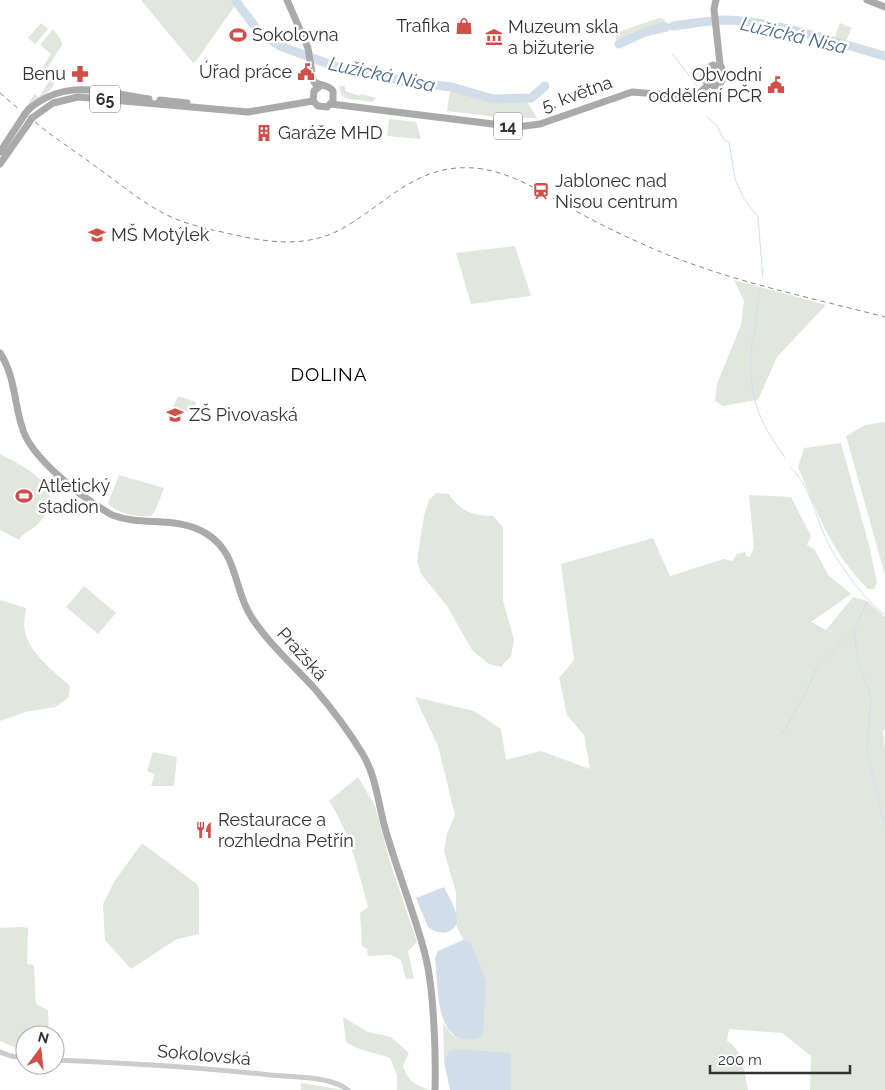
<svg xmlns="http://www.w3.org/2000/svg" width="885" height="1090" font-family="Raleway,sans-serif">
<rect width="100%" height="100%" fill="#fff"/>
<path fill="#e1e7dc" d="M141 0H230L234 7 194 64Z
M659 18 664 19 667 25 646 30 617 43 615 33Z
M41 23 48 29 35 44 28 38Z
M840 23 852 28 845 43 834 40Z
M53 29 61 40 62 45 43 75 39 73 51 54 40 45Z
M56 70C62 87 35 102 24 111L34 94 39 97 53 75V71Z
M339 86H345V91L360 96 361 94 376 98 372 102 349 99 342 96Z
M450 90 490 102H527L537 118H505L447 111Z
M389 119 416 122 421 139 387 136Z
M515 246 531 296 471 304 456 253Z
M734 280 826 305 777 357 758 400 723 406 715 401 717 384 741 325 744 301Z
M178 396 196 402 193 413 173 407Z
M885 422V575L846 436 865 425Z
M841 443 869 545 877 582 874 589H868C831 552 818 515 798 467L804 448Z
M0 454C25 467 71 488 39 523 32 531 24 531 19 540L0 530Z
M119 475 164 488 155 511 151 516C138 517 115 514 108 503Z
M436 493 449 494C459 511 474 516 493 516L503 527V601L514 640 511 656 501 667 489 664 472 650 447 606 421 574 417 561 424 516 429 500Z
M749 495 791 497 811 536 807 545 815 550 828 575 851 594 811 622 826 630 853 597 867 601 885 617V730L883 731 885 750V1090H810L811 1056 782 1033 729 1029 727 1041C744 1050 744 1073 748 1090H511V1070L449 1051 444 1061 443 1023 453 1036 470 942 463 940 456 925V892L444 851 447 834 455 815 438 746 415 697 474 711 501 729 506 760 541 751 590 769 584 735 567 715 559 678 574 660 561 564 653 538 670 576 724 559 732 561 737 554 745 552 746 556 750 557 754 548Z
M84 586 116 613 98 634 66 607Z
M0 600 26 608C25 615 23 625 25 632 31 655 54 671 70 686L69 697 56 707 25 712 0 721Z
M153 752 177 757 174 786H151L155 774 147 771Z
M358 777 375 806 390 862 417 942 408 951 414 979H406L401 960 391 955 368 956 367 949 362 946 360 913 368 907C358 870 350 833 329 801Z
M142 843 197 884 199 890V934L177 939 131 969 105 940 103 904 114 882Z
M22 927 28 928 27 964 34 965 36 1004 48 1010 49 1035H25V1048L19 1049 0 1041V928Z
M343 1017 368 1032 391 1037 409 1053 403 1066C410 1083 413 1083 429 1090H397V1075L390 1058C375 1052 358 1051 346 1042Z
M301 1083 343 1090H301Z"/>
<path fill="#d1deea" d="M444 887C450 900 468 925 447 932 440 934 434 931 428 927L416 898Z
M463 940 470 942 486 981 483 1035C477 1039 469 1041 461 1038 435 1031 438 982 435 958L438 951Z
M456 1049 511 1053V1090H450L444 1061 449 1051Z"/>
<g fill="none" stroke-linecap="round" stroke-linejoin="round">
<path stroke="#d1deea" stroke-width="1" d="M672 53 697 86
M707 117 717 126 724 140 729 142 735 179 744 199 758 217 763 278
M760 290C757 304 756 317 755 332 754 338 751 344 751 351 749 399 758 419 785 458
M791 468C812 489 815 517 828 543 837 561 867 605 885 614
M854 630 858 660 871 698 867 749 885 828
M782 734 806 692 816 669 854 630 867 602"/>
<path stroke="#d1deea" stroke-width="9" d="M235 0 259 32 280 46 337 67 373 71 401 81 452 87 493 99 531 98 545 86
M673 26C690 24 709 20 727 20 780 22 834 42 885 56
M619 44 645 32 666 27"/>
<path stroke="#ccc" stroke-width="5" d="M0 1052 11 1056 25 1058
M55 1060C127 1063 198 1067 270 1075 291 1077 331 1076 348 1090"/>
<path stroke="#aaa" stroke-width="7" d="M287 0 308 48 313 79 317 87
M716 0 714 9 720 64 725 76 719 85 714 86 707 83 704 76 708 68 713 65 721 68
M867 0 885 7
M314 82C321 86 328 84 333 91V101L327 107 318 106 313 101 314 91 320 86
M160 100 187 103
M331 104 517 127 540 124 632 92 695 97 709 84
M29 109C67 77 105 93 149 99
M32 118 53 103 78 97 248 112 313 101
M0 152 25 114
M0 164 28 124
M0 353C15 376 14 402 22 427 30 458 84 499 112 515 143 527 177 515 207 534 239 554 233 590 252 618 269 644 294 666 315 689 332 709 348 730 362 753 376 775 378 803 385 828 397 871 414 912 425 954 434 989 436 1054 435 1090"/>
<path stroke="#878787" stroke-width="1" stroke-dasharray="5 4" stroke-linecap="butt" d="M0 93 20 110
M35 122C54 138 75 151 95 166 119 183 142 203 169 216 186 224 204 228 222 232 264 242 306 250 345 227 392 199 421 160 483 169 518 175 545 195 576 211 602 226 629 238 656 250 729 281 808 297 885 317"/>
<path stroke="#aaa" stroke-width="7" d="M25 114 29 109
M28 124 32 118"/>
</g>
<defs>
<g id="shop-bare" transform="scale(1.35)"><path d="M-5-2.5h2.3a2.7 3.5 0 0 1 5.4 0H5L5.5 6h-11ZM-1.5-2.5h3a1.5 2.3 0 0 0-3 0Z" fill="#d14f4b" stroke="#fff" stroke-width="2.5" paint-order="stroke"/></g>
<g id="stadium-bare" transform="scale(1.35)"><path d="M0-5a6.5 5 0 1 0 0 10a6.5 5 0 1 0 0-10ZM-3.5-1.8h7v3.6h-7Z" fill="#d14f4b" stroke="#fff" stroke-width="2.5" paint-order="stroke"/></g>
<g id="museum-bare" transform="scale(1.35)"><path d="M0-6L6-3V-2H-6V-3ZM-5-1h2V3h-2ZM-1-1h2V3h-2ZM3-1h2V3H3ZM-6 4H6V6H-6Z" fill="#d14f4b" stroke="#fff" stroke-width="2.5" paint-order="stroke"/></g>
<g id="civic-bare" transform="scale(1.35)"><path d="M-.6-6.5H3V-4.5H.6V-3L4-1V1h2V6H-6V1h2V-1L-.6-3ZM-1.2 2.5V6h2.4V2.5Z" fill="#d14f4b" stroke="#fff" stroke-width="2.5" paint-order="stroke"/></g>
<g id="pharmacy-bare" transform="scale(1.35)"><path d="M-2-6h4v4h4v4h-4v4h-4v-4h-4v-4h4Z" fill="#d14f4b" stroke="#fff" stroke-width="2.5" paint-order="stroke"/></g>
<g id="building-bare" transform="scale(1.35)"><path d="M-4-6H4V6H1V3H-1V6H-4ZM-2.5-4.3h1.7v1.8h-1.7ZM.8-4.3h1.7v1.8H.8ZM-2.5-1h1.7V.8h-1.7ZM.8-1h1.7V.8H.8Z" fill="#d14f4b" stroke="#fff" stroke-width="2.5" paint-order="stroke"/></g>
<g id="station-bare" transform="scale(1.35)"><path d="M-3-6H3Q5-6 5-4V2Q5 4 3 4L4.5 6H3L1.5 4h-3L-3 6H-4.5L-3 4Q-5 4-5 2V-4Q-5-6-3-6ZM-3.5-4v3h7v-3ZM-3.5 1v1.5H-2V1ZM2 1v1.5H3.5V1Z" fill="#d14f4b" stroke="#fff" stroke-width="2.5" paint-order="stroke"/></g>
<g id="school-bare" transform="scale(1.35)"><path d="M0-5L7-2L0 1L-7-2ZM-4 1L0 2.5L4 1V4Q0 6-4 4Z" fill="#d14f4b" stroke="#fff" stroke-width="2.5" paint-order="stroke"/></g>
<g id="restaurant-bare" transform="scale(1.35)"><path d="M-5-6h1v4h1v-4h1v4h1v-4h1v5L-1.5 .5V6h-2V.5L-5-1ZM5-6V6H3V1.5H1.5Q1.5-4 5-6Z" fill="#d14f4b" stroke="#fff" stroke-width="2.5" paint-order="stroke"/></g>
</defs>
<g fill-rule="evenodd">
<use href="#shop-bare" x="464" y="26"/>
<use href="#stadium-bare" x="238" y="35"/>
<use href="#museum-bare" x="494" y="37"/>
<use href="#civic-bare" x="306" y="72"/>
<use href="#pharmacy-bare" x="80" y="74"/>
<use href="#civic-bare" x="776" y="85"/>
<use href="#building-bare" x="264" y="133"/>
<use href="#station-bare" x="541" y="191"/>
<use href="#school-bare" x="97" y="235"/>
<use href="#school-bare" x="175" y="415"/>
<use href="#stadium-bare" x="24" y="496"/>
<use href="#restaurant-bare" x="204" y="830"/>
</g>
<g text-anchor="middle" stroke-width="5" stroke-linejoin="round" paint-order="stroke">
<g fill="#fff" stroke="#707070" stroke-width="1">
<rect x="90" y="85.5" width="30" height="27" rx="4"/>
<rect x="494" y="112.5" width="28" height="27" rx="4"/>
</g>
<g font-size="16" font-weight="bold" fill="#323232">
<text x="105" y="105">65</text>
<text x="508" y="132">14</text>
</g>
<g font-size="18" fill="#323232" stroke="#fff" text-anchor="start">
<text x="450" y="32" text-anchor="end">Trafika</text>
<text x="508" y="33">Muzeum skla<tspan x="508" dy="21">a bižuterie</tspan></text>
<text x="252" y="41">Sokolovna</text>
<text x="292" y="78" text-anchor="end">Úřad práce</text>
<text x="66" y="80" text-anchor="end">Benu</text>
<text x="762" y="81" text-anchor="end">Obvodní<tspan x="762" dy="21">oddělení PČR</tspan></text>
<text x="278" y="139">Garáže MHD</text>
<text x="555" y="187">Jablonec nad<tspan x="555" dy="21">Nisou centrum</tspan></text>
<text x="111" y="241">MŠ Motýlek</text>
<text x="189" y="421">ZŠ Pivovaská</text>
<text x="38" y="492">Atletický<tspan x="38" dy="21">stadion</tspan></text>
<text x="218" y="826">Restaurace a<tspan x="218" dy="21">rozhledna Petřín</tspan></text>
</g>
<g font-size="18" fill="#323232" stroke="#fff">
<text transform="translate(577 94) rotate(-20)" y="6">5. května</text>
<text transform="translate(302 654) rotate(48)" y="6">Pražská</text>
<text transform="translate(204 1055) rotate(5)" y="6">Sokolovská</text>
</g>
<g font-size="19" font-style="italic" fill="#486b8b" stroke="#fff">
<text transform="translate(794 35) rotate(13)" y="7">Lužická Nisa</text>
<text transform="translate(382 74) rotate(12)" y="7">Lužická Nisa</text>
</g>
<g font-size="19" letter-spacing="1" fill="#000" stroke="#fff">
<text x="329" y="381">DOLINA</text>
</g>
</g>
<g transform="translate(40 1050) rotate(15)"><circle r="24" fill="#ffffff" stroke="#adadad"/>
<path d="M0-4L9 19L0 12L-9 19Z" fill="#d14f4b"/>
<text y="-8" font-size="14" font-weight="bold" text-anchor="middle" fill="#323232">N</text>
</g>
<path d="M710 1065v8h140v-8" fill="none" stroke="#323232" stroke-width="2.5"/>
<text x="718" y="1065" font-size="15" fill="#323232" stroke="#ffffff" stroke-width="4" paint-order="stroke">200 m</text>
</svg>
